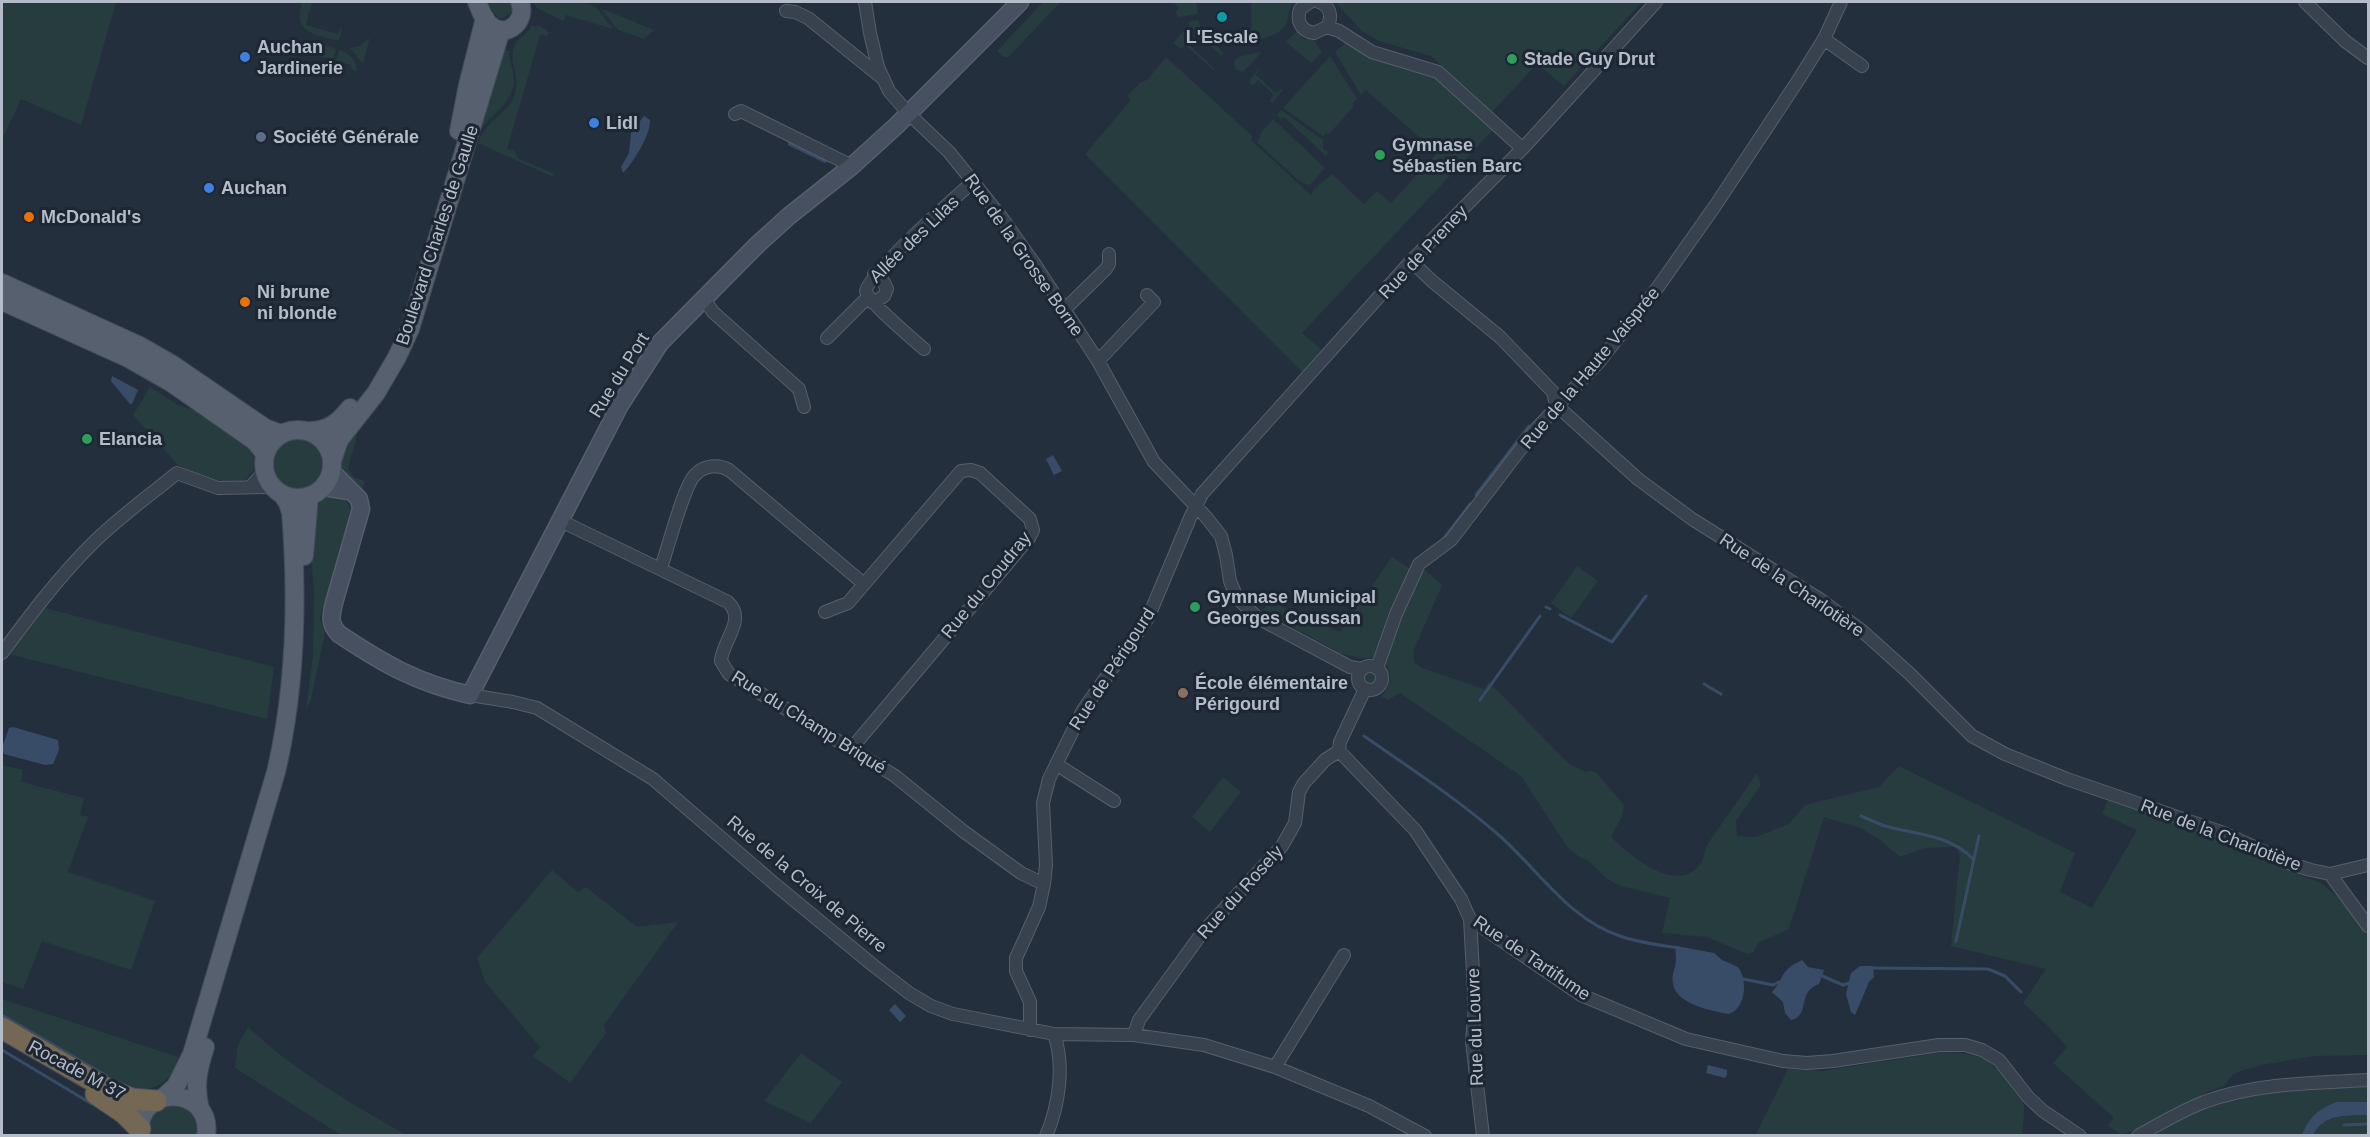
<svg xmlns="http://www.w3.org/2000/svg" width="2370" height="1137" font-family="Arial,sans-serif">
<rect width="100%" height="100%" fill="#242f3e"/>
<path fill="#263c3f" d="M2 2H116L81 125 21 99 2 140Z
M302 2H312L306 25 338 34 340 28 342 29 339 41C314 34 293 34 302 2Z
M486 2H510L513 10 504 18H498Z
M532 2H581L596 7 613 29 566 15 563 21 537 8Z
M1043 2H1061L1008 57H1003L997 51Z
M1176 2H1196L1198 14 1179 17 1175 13 1179 8 1174 3Z
M1251 2H1294C1288 8 1290 16 1286 24 1280 36 1260 39 1248 43L1241 35V31L1252 28Z
M1335 2H1642L1564 86 1537 64 1492 112 1431 56 1379 41 1362 31Z
M600 8 654 30 644 39 618 30Z
M1199 20 1201 31 1223 52V55H1220L1188 24 1189 21Z
M531 26H540L549 32 547 36 540 35 507 149 514 151 519 159 555 174 551 176 478 143C487 119 504 116 513 99 523 78 508 65 514 47 517 37 528 35 531 26Z
M1184 31 1192 38 1187 43 1215 69 1213 70 1186 45 1181 49 1173 43Z
M1297 31 1303 39 1314 40 1322 52 1311 63 1286 42Z
M369 38V40L363 64 350 48 360 46Z
M1346 42 1437 76 1493 130 1302 333 1322 350 1302 372 1085 154 1130 101 1128 95 1141 82 1147 80 1166 57 1252 136 1251 140 1311 195 1314 189 1332 174 1364 204 1377 191 1391 203 1437 153 1366 90 1361 95 1335 52Z
M316 43 336 49 333 60 313 54Z
M499 48 509 51C509 62 515 73 514 84 511 105 488 116 478 134Z
M339 50C349 53 357 60 357 71L351 69V65L336 61Z
M1260 52 1261 53 1243 72 1235 69 1234 62 1238 57Z
M1330 56 1357 99 1352 104 1354 106 1329 134 1326 133 1323 136 1283 108Z
M1259 68 1256 75 1276 93 1282 88 1283 90 1272 103 1269 101 1274 95 1258 80 1253 85 1250 83V79Z
M1281 110 1323 140V148L1329 153 1326 156 1284 117 1282 120 1277 115Z
M1273 119 1325 168 1309 186 1298 180 1257 142 1263 130Z
M150 387 178 405 197 411 249 447 254 459 253 471 245 480 227 482 196 474 178 465 133 415Z
M352 432 357 436 348 469 354 477 365 481 361 493 336 464Z
M272 464a25 25 0 1 1 50 0a25 25 0 1 1-50 0Z
M327 493C339 496 347 498 351 510L320 618 325 633 311 699 306 710 313 655 314 594 309 526 317 499Z
M1392 557 1411 569 1419 564 1442 585 1413 652 1415 663 1422 668 1484 689 1489 682 1569 764 1586 772 1589 770 1597 773 1624 805 1622 816 1611 837C1630 855 1673 893 1698 867 1705 859 1704 850 1709 842 1725 819 1741 796 1757 773L1761 785 1736 821 1737 836 1756 837 1789 824 1805 805 1879 787 1899 766 2075 853 2060 892 2092 908 2137 830 2102 814 2111 794 2267 852 2272 863 2321 883 2344 902 2368 935V1055L2315 1056 2267 1064 2240 1071 2233 1074 2224 1086 2209 1091 2154 1122 2122 1135 2108 1126 2114 1118 2053 1063 2067 1047 2048 1026 2023 1003 2046 969 1951 946 1960 855 1957 847 1924 848 1900 857 1879 839 1860 828 1824 817 1789 929 1758 943 1753 953 1747 954 1707 937 1662 933 1670 898 1620 886 1607 879 1589 861 1578 856 1568 848 1521 776 1400 693 1388 700 1381 696C1393 684 1393 668 1380 657L1359 658 1340 653 1263 611 1269 601 1340 632Z
M1577 566 1598 581 1571 618 1551 603Z
M45 608 274 667 267 719 9 654Z
M1364 677a7 7 0 1 1 14 0a7 7 0 1 1-14 0Z
M2 765 23 770 21 782 84 798 80 815 88 817 68 872 155 901 131 970 42 941 23 989 2 982Z
M1223 777 1241 792 1210 832 1192 817Z
M552 870 578 892 586 887 637 927 678 922 604 1025 606 1033 570 1083 533 1056 540 1047 485 982 477 958Z
M2 999 178 1057C170 1083 157 1091 130 1091L2 1022Z
M248 1027C294 1071 352 1104 406 1135H341L235 1068 238 1045Z
M1944 1052C1982 1054 1993 1059 2014 1091 2017 1096 2023 1101 2024 1107 2025 1116 2022 1126 2022 1135L1755 1136 1788 1069 1822 1071Z
M801 1053 842 1082 811 1123 764 1101Z
M2368 1086V1102C2336 1104 2316 1100 2302 1135H2149C2166 1127 2182 1117 2199 1109 2251 1086 2313 1088 2368 1086Z
M177 1104C195 1111 197 1116 198 1135H149C147 1116 158 1106 177 1104Z
M2368 1115V1135L2313 1136C2325 1113 2346 1116 2368 1115Z"/>
<path fill="#394c67" d="M644 116 650 120C651 134 633 163 623 173L621 167 629 153 631 133Z
M790 141 827 160 828 161 825 163 788 145V142Z
M112 376 138 390 132 404H130L111 381Z
M1053 455 1062 471 1054 475 1046 459Z
M13 727 58 740 59 750 53 764 45 765 4 754 2 748 9 728Z
M1676 946 1714 953 1722 960 1738 967C1748 980 1746 1008 1729 1014 1712 1011 1675 1004 1673 983 1671 974 1676 968 1676 960 1676 955 1675 951 1676 946Z
M1802 960 1808 967 1824 970 1819 984C1796 992 1811 1016 1791 1020L1785 1013 1783 1002 1772 992C1786 976 1779 971 1802 960Z
M1860 966H1873L1874 977 1869 982 1855 1015 1851 1012 1846 994 1851 973Z
M895 1004 906 1016 900 1022 889 1010Z
M1708 1065 1727 1070V1075L1725 1078 1706 1073Z
M2337 1102H2368V1115C2346 1116 2325 1113 2313 1135H2302C2309 1117 2318 1109 2337 1102Z"/>
<g fill="none" stroke-linecap="round" stroke-linejoin="round">
<path stroke="#394c67" stroke-width="3" d="M1476 495 1529 426
M1445 537 1470 504
M1546 607 1550 609
M1560 615 1612 642 1646 596
M1704 684 1721 694
M1480 700 1540 616
M1364 736C1410 768 1459 800 1501 837 1539 871 1570 920 1620 936 1639 943 1660 945 1679 948
M1861 816C1868 819 1875 822 1882 825 1913 835 1948 833 1973 859
M1956 941 1979 836
M1872 968 1988 969 2005 976 2021 992
M1820 975 1843 985 1853 982
M1740 977 1743 979 1773 985 1779 982
M2 1015 107 1076
M2 1050 92 1104
M2344 1125 2368 1124"/>
<g stroke="#565f6c" stroke-width="14">
<path id="street" d="M865 2 870 33 878 67 889 91 908 113 949 152 1002 218 1036 266 1098 361 1154 462 1206 517 1221 536 1226 555 1230 581 1237 598 1258 618 1350 667 1361 669
M1310 2 1300 9C1296 21 1301 31 1314 33L1327 27C1333 16 1330 6 1319 2
M2305 2 2345 41 2368 58
M786 11 795 12 808 18 881 77
M1327 27 1339 31 1372 52 1438 72 1522 148
M1824 39 1862 66
M735 114 741 111 852 166
M1411 261 1432 281 1500 337 1553 392 1556 405 1638 479 1692 519 1821 600 1861 630 1910 674 1972 736 2005 754 2067 779 2224 833 2291 864 2311 870 2330 874 2368 865
M704 299 713 312 799 389 804 407
M873 303 884 296 887 289 883 281 874 274
M1065 309 1106 269 1109 264V254
M827 338 868 297
M924 349C913 339 868 302 866 291 863 278 958 195 974 181
M1098 361 1154 302 1147 295
M251 486 265 471
M561 521 728 602C747 620 722 641 721 661L729 674 895 776 963 831 1021 873 1044 884
M661 568C667 551 684 485 695 475 704 465 718 464 729 470L864 584
M825 612 848 603 961 471 971 470 980 473 1030 519 1033 530 1029 538 851 749
M2 653C31 614 60 575 96 540 121 516 150 495 177 473L218 488 273 487
M1358 678a12 12 0 1 1 24 0a12 12 0 1 1-24 0Z
M1377 668 1396 614 1419 564 1451 540 1536 429 1599 362 1658 287 1715 206 1799 79 1824 39 1841 2
M1365 689 1340 742 1339 751 1415 830 1461 899 1470 919 1581 995 1686 1039 1783 1061 1807 1063 1833 1061 1939 1045H1965L1982 1050 1999 1060 2028 1097 2043 1111 2080 1136
M470 695 513 702 537 708 653 779 777 886 874 966 909 993 931 1006 953 1014 1054 1034 1134 1035 1204 1045 1275 1067 1369 1106 1425 1136
M1056 764 1114 801
M2330 874 2368 926
M1470 919 1475 1008 1472 1041 1483 1136
M1030 1030V1002L1016 971V958L1039 907 1044 884 1046 865 1043 803 1049 779 1083 710 1148 618 1190 518 1202 494 1411 261 1526 145 1656 2
M1134 1035 1139 1020 1202 933 1282 846 1295 823 1299 792 1304 783 1325 760 1339 751
M1275 1067 1344 955
M1046 1136C1059 1106 1065 1065 1054 1034
M2138 1136C2159 1124 2181 1111 2204 1102 2256 1083 2314 1083 2368 1080"/>
</g>
<g stroke="#565f6c" stroke-width="19">
<path id="secondary" d="M331 471 359 499 361 509 334 603C331 616 329 624 339 634 384 664 417 683 470 695L620 405 660 343 757 245 789 216 852 166 896 126 1020 2
M323 487 349 491"/>
</g>
<g stroke="#414a57" stroke-width="20">
<path id="primary" d="M477 2C480 9 484 21 491 26 507 39 527 21 520 2
M459 131 468 85 485 18
M2 283 140 346 173 365 265 428 281 434
M2 301 128 358 172 383 255 441 265 454
M264 464a34 34 0 1 1 68 0a34 34 0 1 1-68 0Z
M309 431C328 431 338 423 350 408
M332 461 339 440 376 393 397 357 410 329 501 30
M304 556 309 497
M164 1097 176 1086 192 1054 276 772C296 687 298 600 291 513L288 503 282 494
M200 1109C194 1086 198 1069 205 1047
M140 1136C134 1082 214 1085 206 1136"/>
</g>
<g stroke="#434c59" stroke-width="23">
<path id="highway" d="M2 1028 107 1089 132 1099 156 1101
M96 1094 124 1113 140 1129"/>
</g>
<use href="#street" stroke="#38414e" stroke-width="12"/>
<use href="#secondary" stroke="#465061" stroke-width="16"/>
<use href="#primary" stroke="#56606e" stroke-width="18"/>
<use href="#highway" stroke="#746855" stroke-width="21"/>
</g>
<circle fill="#0f9aa8" stroke="#1d2633" stroke-width="2" cx="1222" cy="17" r="6"/>
<g fill="#3f7fe0" stroke="#1d2633" stroke-width="2">
<circle cx="245" cy="57" r="6"/>
<circle cx="594" cy="123" r="6"/>
<circle cx="209" cy="188" r="6"/>
</g>
<g fill="#2e9e5b" stroke="#1d2633" stroke-width="2">
<circle cx="1512" cy="59" r="6"/>
<circle cx="1380" cy="155" r="6"/>
<circle cx="87" cy="439" r="6"/>
<circle cx="1195" cy="607" r="6"/>
</g>
<circle fill="#5c6f8a" stroke="#1d2633" stroke-width="2" cx="261" cy="137" r="6"/>
<g fill="#e8710a" stroke="#1d2633" stroke-width="2">
<circle cx="29" cy="217" r="6"/>
<circle cx="245" cy="302" r="6"/>
</g>
<circle fill="#8d6e63" stroke="#1d2633" stroke-width="2" cx="1183" cy="693" r="6"/>
<g text-anchor="middle" stroke-width="6" stroke-linejoin="round" paint-order="stroke">
<g font-size="18" font-weight="bold" fill="#b4bcc9" stroke="#1d2633" text-anchor="start">
<text x="1222" y="43" text-anchor="middle">L'Escale</text>
<text x="257" y="53">Auchan<tspan x="257" dy="21">Jardinerie</tspan></text>
<text x="1524" y="65">Stade Guy Drut</text>
<text x="606" y="129">Lidl</text>
<text x="273" y="143">Société Générale</text>
<text x="1392" y="151">Gymnase<tspan x="1392" dy="21">Sébastien Barc</tspan></text>
<text x="221" y="194">Auchan</text>
<text x="41" y="223">McDonald's</text>
<text x="257" y="298">Ni brune<tspan x="257" dy="21">ni blonde</tspan></text>
<text x="99" y="445">Elancia</text>
<text x="1207" y="603">Gymnase Municipal<tspan x="1207" dy="21">Georges Coussan</tspan></text>
<text x="1195" y="689">École élémentaire<tspan x="1195" dy="21">Périgourd</tspan></text>
</g>
<g font-size="18" fill="#b4bcc9" stroke="#1d2633">
<text transform="translate(437 235) rotate(-72)" y="6">Boulevard Charles de Gaulle</text>
<text transform="translate(914 239) rotate(-44)" y="6">Allée des Lilas</text>
<text transform="translate(1423 252) rotate(-47)" y="6">Rue de Preney</text>
<text transform="translate(1024 255) rotate(55)" y="6">Rue de la Grosse Borne</text>
<text transform="translate(1590 368) rotate(-50)" y="6">Rue de la Haute Vaisprée</text>
<text transform="translate(619 375) rotate(-58)" y="6">Rue du Port</text>
<text transform="translate(986 585) rotate(-51)" y="6">Rue du Coudray</text>
<text transform="translate(1792 585) rotate(34)" y="6">Rue de la Charlotière</text>
<text transform="translate(1112 669) rotate(-57)" y="6">Rue de Périgourd</text>
<text transform="translate(809 722) rotate(32)" y="6">Rue du Champ Briqué</text>
<text transform="translate(2221 835) rotate(21)" y="6">Rue de la Charlotière</text>
<text transform="translate(807 884) rotate(40)" y="6">Rue de la Croix de Pierre</text>
<text transform="translate(1240 892) rotate(-48)" y="6">Rue du Rosely</text>
<text transform="translate(1532 958) rotate(34)" y="6">Rue de Tartifume</text>
<text transform="translate(1475 1027) rotate(-92)" y="6">Rue du Louvre</text>
<text transform="translate(77 1070) rotate(28)" y="6">Rocade M 37</text>
</g>
</g>
<rect width="2370" height="1137" fill="none" stroke="#b4bcc9" stroke-width="6"/>
</svg>
